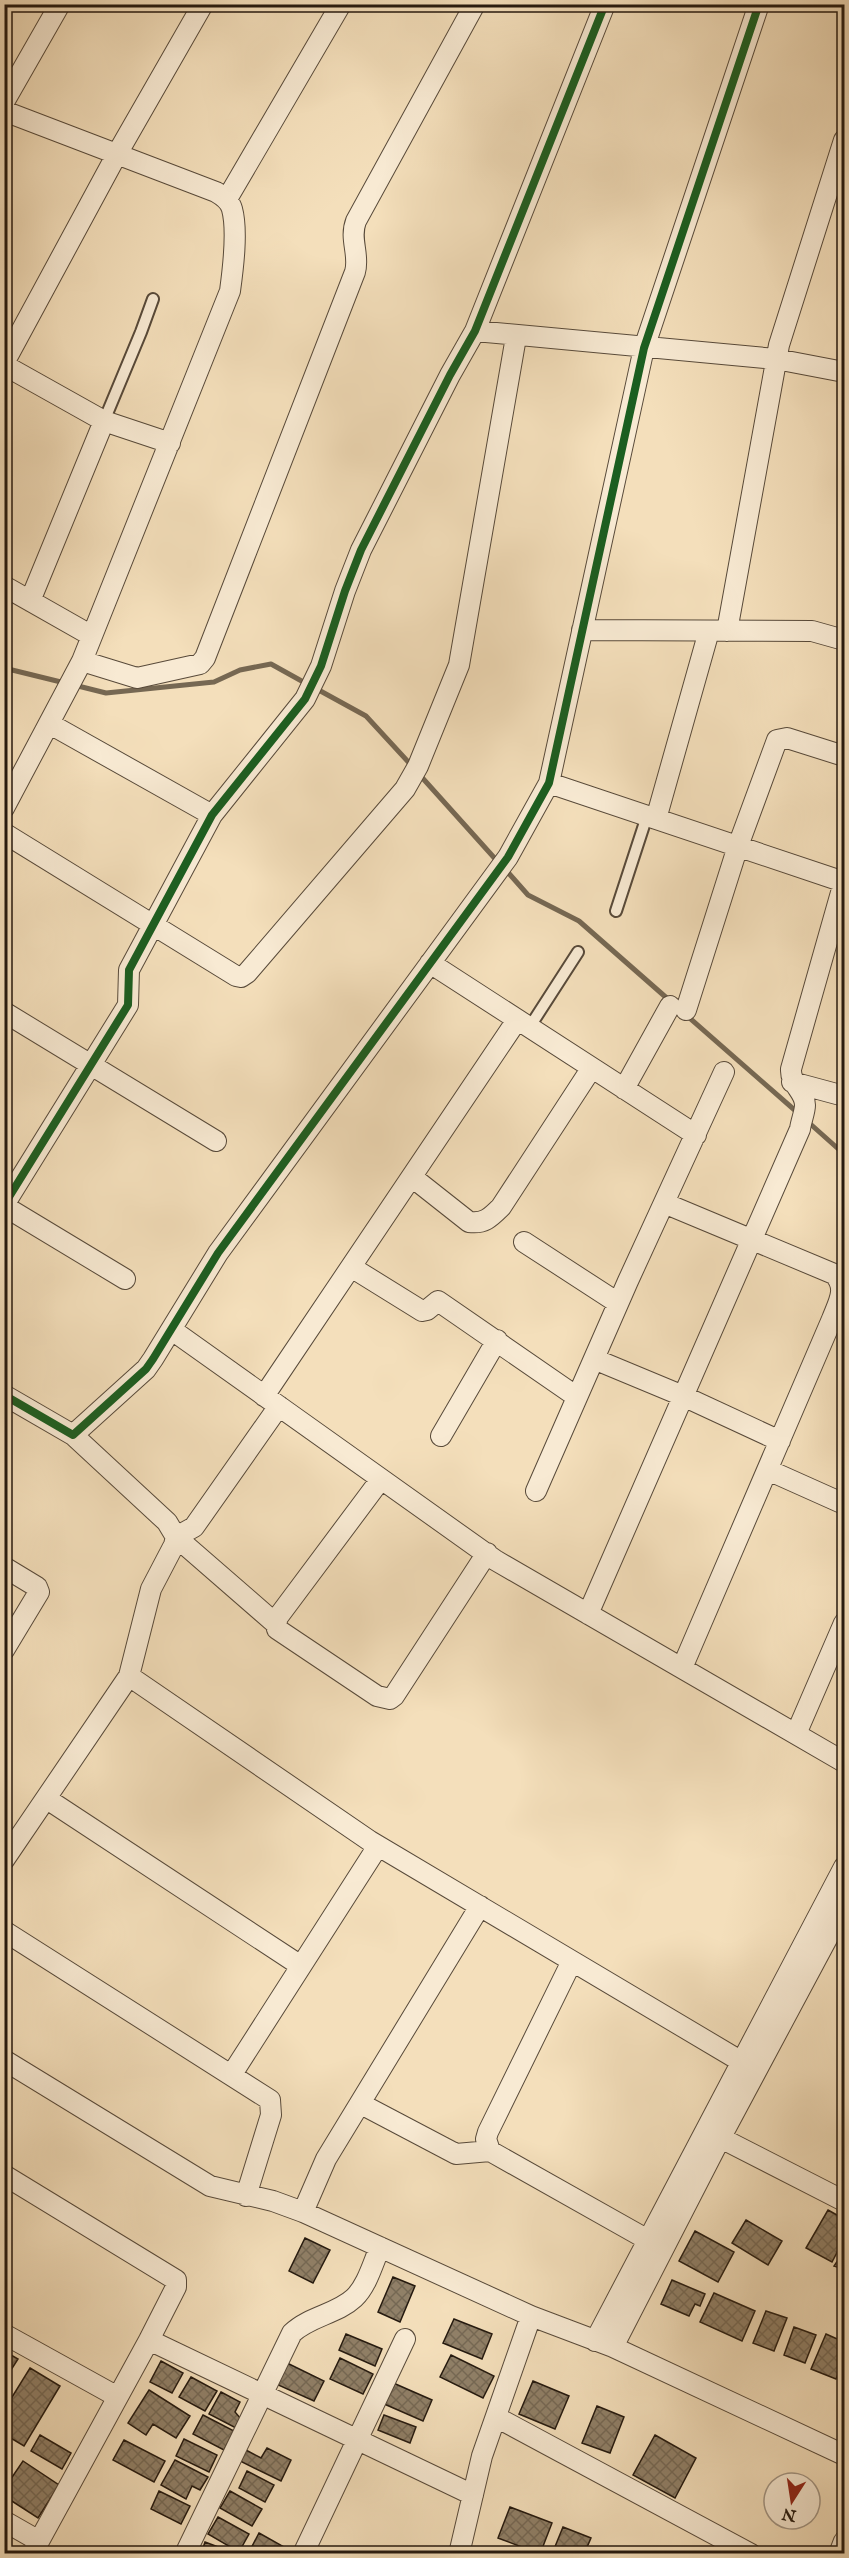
<svg xmlns="http://www.w3.org/2000/svg" width="849" height="2558" font-family="'IM FELL English',serif">
<defs>
<pattern id="building-cross-hatch" width="8" height="8" patternUnits="userSpaceOnUse" patternTransform="scale(1.5)"><rect width="8" height="8" fill="#908068"/><path d="M0 0l8 8M0 8l8-8" fill="none" stroke="#756854"/></pattern>
</defs>
<rect width="100%" height="100%" fill="#f4dfbb"/>
<filter id="stains"><feTurbulence type="fractalNoise" baseFrequency=".00333" numOctaves="4"/><feColorMatrix values="0 0 0 0 .2 0 0 0 0 .09 0 0 0 0 .02 0 0 0 .5 -.17"/></filter>
<radialGradient id="worn" r=".72"><stop offset=".6" stop-color="#630" stop-opacity="0"/><stop offset="1" stop-color="#630" stop-opacity=".3"/></radialGradient>
<g fill="none" stroke-linecap="round" stroke-linejoin="round">
<path stroke="#766853" stroke-width="5" d="M4 668 65 683
M74 685 106 693 214 682 240 670 271 664 307 684
M315 688 366 716 412 766
M418 773 498 862
M505 869 528 895 579 921 669 1000
M685 1014 798 1113
M807 1121 844 1154"/>
</g>
<path fill="url(#building-cross-hatch)" stroke="#24190f" stroke-width="1.5" d="M828 2210 844 2219V2239L832 2262 806 2248Z
M746 2220 782 2241 768 2265 732 2243Z
M695 2231 734 2252 718 2282 679 2261Z
M305 2238 330 2250 313 2283 289 2271Z
M844 2251V2269L834 2266Z
M393 2277 415 2286 400 2322 378 2312Z
M672 2280 705 2294 700 2306 695 2304 689 2316 661 2304Z
M714 2293 755 2311 742 2341 700 2322Z
M766 2311 787 2318 774 2351 753 2343Z
M454 2319 492 2334 482 2359 443 2343Z
M794 2327 816 2335 805 2363 784 2355Z
M346 2334 382 2349 375 2366 339 2350Z
M826 2334 844 2342V2359L836 2379 811 2369Z
M4 2351 18 2359 4 2381Z
M451 2355 494 2376 483 2398 440 2377Z
M340 2358 373 2374 363 2394 330 2379Z
M161 2361 183 2373 172 2393 150 2382Z
M287 2363 324 2381 314 2401 276 2384Z
M30 2368 60 2386 24 2446 4 2434V2410Z
M191 2377 217 2391 205 2411 179 2397Z
M533 2381 569 2396 555 2429 519 2414Z
M391 2382 432 2400 423 2421 382 2403Z
M149 2390 190 2416 176 2438 153 2424 146 2435 128 2423Z
M221 2392 240 2402 235 2412 241 2419 236 2428 209 2414Z
M597 2406 624 2417 610 2453 582 2443Z
M203 2415 234 2431 224 2450 193 2434Z
M384 2415 416 2427 410 2443 378 2430Z
M40 2435 71 2453 62 2469 31 2451Z
M655 2435 696 2458 675 2498 633 2475Z
M184 2439 217 2455 209 2472 176 2456Z
M124 2440 165 2461 154 2482 113 2460Z
M267 2448 291 2460 281 2481 240 2461 246 2450 261 2458Z
M175 2460 208 2477 200 2490 192 2486 186 2499 161 2485Z
M23 2461 59 2485 38 2518 4 2496V2489Z
M247 2471 274 2485 265 2502 239 2488Z
M159 2491 190 2506 181 2524 151 2509Z
M230 2491 262 2509 252 2526 220 2508Z
M510 2507 552 2523 540 2554 498 2538Z
M218 2517 249 2534 239 2552 208 2534Z
M563 2527 591 2538 584 2554H552Z
M259 2533 293 2552 292 2554 249 2552Z
M205 2542 234 2553 201 2554Z"/>
<g fill="none" stroke-linecap="round" stroke-linejoin="round">
<g stroke="#584a3a" stroke-width="14">
<path id="service" d="M104 421 141 332 153 299
M616 911 647 816
M529 1028 578 952"/>
</g>
<g stroke="#584a3a" stroke-width="22">
<path id="minor" d="M4 102 60 4
M4 111 216 192C223 196 230 201 232 209 238 231 233 269 230 291L82 661 4 808
M227 199 341 4
M475 331 776 359 844 372
M4 363 117 154 203 4
M4 365 104 421 170 443
M4 586 92 636
M30 601 104 421
M582 630 812 631 844 640
M727 631 779 345 844 140
M82 661 137 678 200 664 205 658 355 272C360 255 349 239 356 221L475 4
M50 724 212 815
M549 783 844 882 791 1069C790 1085 805 1091 805 1105 805 1112 801 1121 800 1129L588 1614
M656 819 709 631
M4 833 236 976 241 977 247 973 405 789 418 766 459 665 516 337
M430 963 696 1135
M686 1010 738 846 777 740 787 738 844 756
M4 1012 216 1141
M792 1082 844 1096
M624 1089 670 1006
M412 1177 469 1222C484 1224 490 1218 501 1207L591 1069
M664 1203 834 1274C848 1288 838 1303 832 1319L682 1668
M4 1205 128 1005 129 970 212 815 305 699 321 666 345 591 361 550 450 375 475 331 605 4
M4 1206 125 1279
M524 1242 618 1303
M351 1267 422 1311 427 1310 438 1301 577 1397
M172 1330 495 1560 844 1762
M594 1359 683 1396 780 1441
M4 1395 73 1435 146 1369 153 1359 218 1253 508 857 549 783 644 348 759 4
M264 1396 517 1020
M441 1436 497 1340
M768 1470 844 1504
M381 1479 278 1617 276 1624 277 1629 377 1696 390 1699 394 1696 487 1553
M536 1491 628 1281 724 1072
M4 1567 37 1587 39 1592 4 1650
M276 1624 176 1537 194 1527 279 1406
M129 1676 370 1841 742 2062
M796 1734 844 1623
M47 1799 301 1966
M4 1860 129 1676 151 1589 174 1545 176 1537 167 1522 73 1435
M4 1931 270 2100 271 2115 246 2196
M572 1961 488 2132 486 2139 490 2151 648 2240
M4 2060 210 2186 273 2201 303 2212 531 2316
M232 2074 378 1846
M361 2104 456 2154 490 2151
M711 2133 844 2201
M4 2175 176 2280V2287L149 2340 32 2554
M303 2212 326 2159 480 1906
M4 2334 116 2396
M149 2340 473 2495
M595 2341 844 1867
M613 2347 721 2137 844 1907
M496 2417 751 2554
M4 2521 39 2541
M185 2554 292 2333C310 2316 337 2314 354 2298 367 2286 373 2263 380 2247
M303 2554 405 2339
M459 2554 482 2456 531 2316 613 2347 844 2455
M839 2554 844 2541"/>
</g>
<use href="#service" stroke="#f8ead3" stroke-width="10"/>
<use href="#minor" stroke="#f8ead3" stroke-width="20"/>
<g stroke="#f8ead3" stroke-width="11">
<path id="cycleway" d="M4 1205 128 1005 129 970 212 815 305 699 321 666 345 591 361 550 450 375 475 331 605 4
M4 1395 73 1435 146 1369 153 1359 218 1253 508 857 549 783 644 348 759 4"/>
</g>
<use href="#cycleway" stroke="#1b5e20" stroke-width="8"/>
</g>
<rect width="849" height="2558" fill="none" stroke="#f4dfbb" stroke-width="24"/>
<rect x="6" y="6" width="837" height="2546" fill="none" stroke="#24190f" stroke-width="3"/>
<rect x="12" y="12" width="825" height="2534" fill="none" stroke="#24190f" stroke-width="1.5"/>
<g transform="translate(792 2501) rotate(192)"><circle r="28" fill="#f8ead3" stroke="#a39685" stroke-width="1.5"/>
<path d="M0-4.5L10 22L0 15L-10 22Z" fill="#8f2418"/>
<text y="-9" font-size="16" font-weight="bold" text-anchor="middle" fill="#24190f">N</text>
</g>
<rect width="100%" height="100%" filter="url(#stains)"/>
<rect width="100%" height="100%" fill="url(#worn)"/>
</svg>
